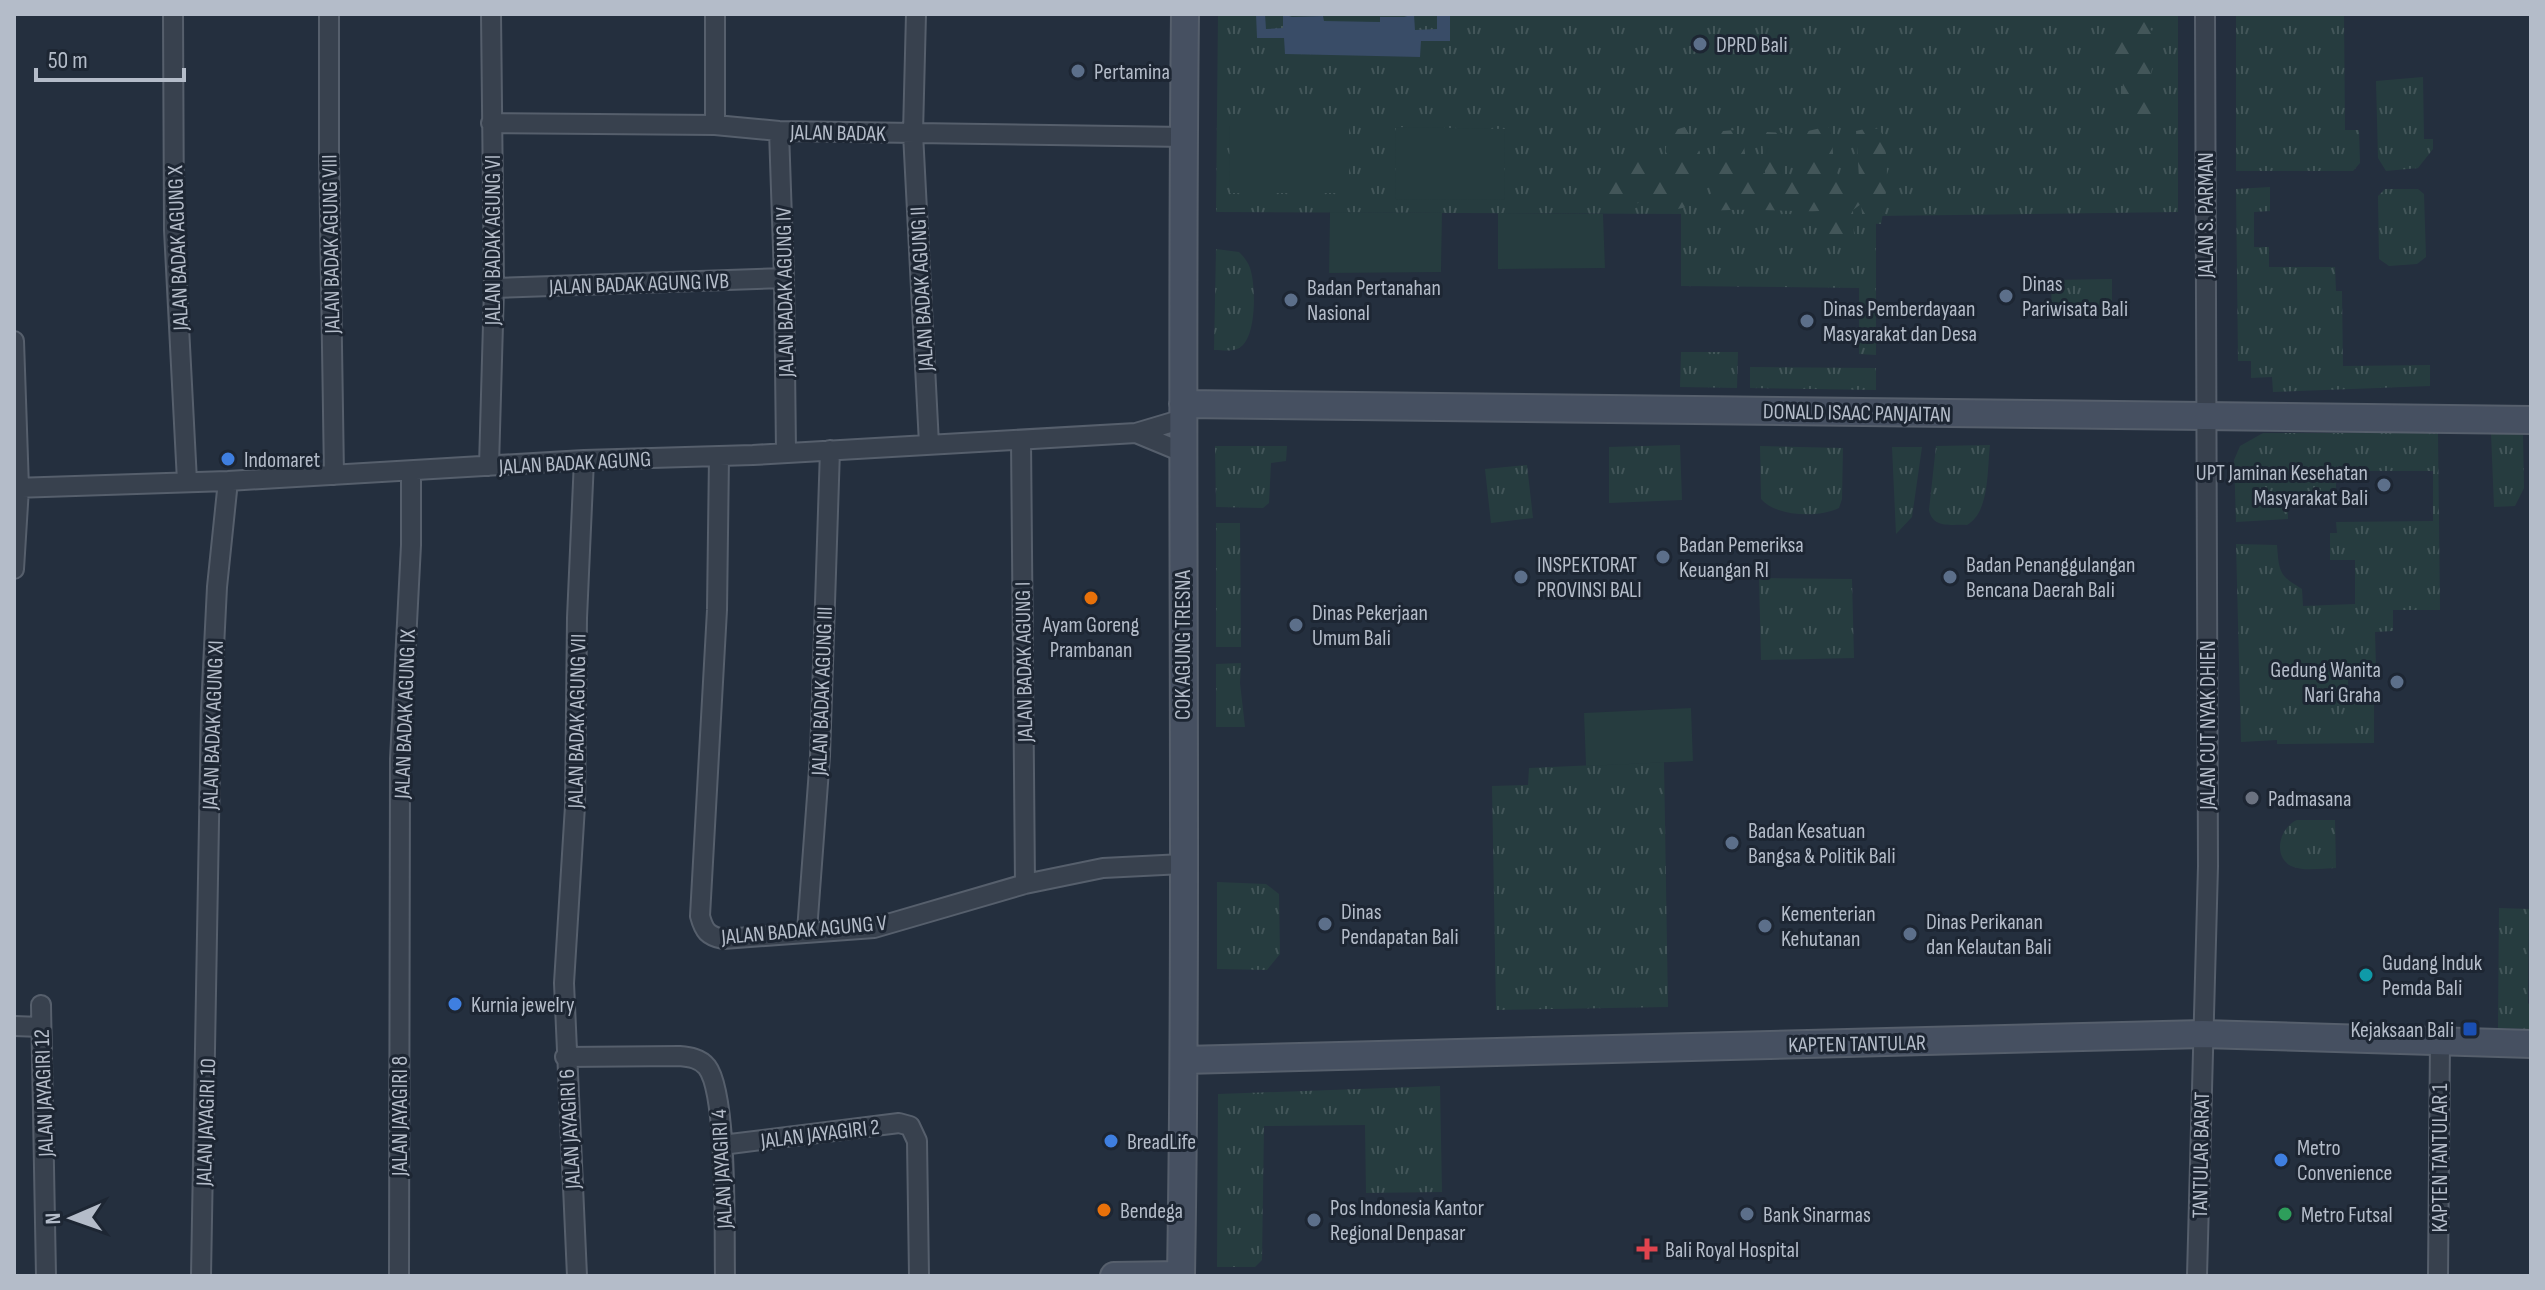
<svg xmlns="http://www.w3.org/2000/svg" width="2545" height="1290" font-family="'Sofia Sans Condensed',sans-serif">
<defs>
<pattern id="grass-tufts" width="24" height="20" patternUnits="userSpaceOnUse" patternTransform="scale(2)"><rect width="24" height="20" fill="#263c3f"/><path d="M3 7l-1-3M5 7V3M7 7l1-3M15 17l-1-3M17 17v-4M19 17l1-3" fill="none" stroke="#435659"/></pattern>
<pattern id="forest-firs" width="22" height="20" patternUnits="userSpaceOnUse" patternTransform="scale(2)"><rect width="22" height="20" fill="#263c3f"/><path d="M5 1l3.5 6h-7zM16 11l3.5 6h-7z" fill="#435659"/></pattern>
</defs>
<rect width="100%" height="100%" fill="#242f3e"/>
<path fill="url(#grass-tufts)" d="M1218 14H2178V212L1876 216V355L1859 354V288L1681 286V214L1216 212Z
M2236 14H2344L2345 130H2359L2360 163 2353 171H2236Z
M2423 77 2424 139H2433V149L2418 168 2386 171 2378 158 2376 81Z
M2270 187V211L2254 212V247H2269V267H2335L2336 291H2342L2343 366 2430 365V386L2273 392 2272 377 2251 378V361H2238L2236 189Z
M2385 189H2418L2424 194 2426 257 2417 264 2389 266 2379 259 2378 196Z
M1216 249 1239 252C1244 257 1248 262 1250 268 1256 285 1257 339 1239 348 1232 352 1222 350 1214 350Z
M2112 279V318L2052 319 2051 280Z
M1681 352H1738L1737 388 1680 387Z
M1750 367 1876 368V390L1750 388Z
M2263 433H2438L2440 610H2393V631L2375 632 2376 667 2348 668V698L2374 697V743L2277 744V740L2241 742 2236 544 2277 545C2279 571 2279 576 2302 589L2303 606 2355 604V560H2330V533H2337L2336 522 2433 521V471H2336V499H2288V519L2236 522 2234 460 2240 446Z
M2491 433H2523L2524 488 2515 506 2494 507Z
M1680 445 1682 500 1609 503V447Z
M1990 445C1987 469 1990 512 1967 525 1951 524 1933 529 1929 510L1936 446Z
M1215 446H1287L1286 461 1271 463 1269 503 1263 508 1216 507Z
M1760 446 1843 448 1842 499 1839 508C1818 518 1777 517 1761 499Z
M1892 447H1922L1912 517 1896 534Z
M1527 465 1533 518 1491 523 1485 469Z
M1216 523H1240L1241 647H1216Z
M1759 578 1852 579 1854 658 1761 660Z
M1241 663 1240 683 1245 727H1216V664Z
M1664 762 1668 1007 1496 1010 1492 786 1528 785 1529 768Z
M2297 820H2335L2336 868C2323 868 2303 872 2291 866 2272 856 2280 827 2297 820Z
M1217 882 1266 884 1279 894 1280 954 1267 970 1217 969Z
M2499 908 2529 909 2528 1003 2531 1006V1029L2498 1028Z
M1440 1086 1442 1192 1366 1193 1365 1125 1264 1126 1262 1260 1255 1267H1217L1218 1094Z"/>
<path fill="url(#forest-firs)" d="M2116 14H2151L2147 26 2159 38V58C2142 75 2156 94 2160 113L2149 123 2137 129C2108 120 2122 105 2123 83 2123 73 2115 63 2113 53 2110 40 2114 35 2107 22Z
M1685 127 1700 152 1695 203C1679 212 1663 211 1649 201L1612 208 1603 198 1631 158 1635 146 1650 145 1653 165 1664 164 1668 132Z
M1821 128H1832C1833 150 1831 173 1848 189L1859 178 1856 131 1869 128 1880 129C1891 156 1887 195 1881 224L1863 223 1861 204 1853 210 1854 236 1839 241H1825L1821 222 1825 211C1788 212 1752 208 1714 211L1710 203 1718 139 1723 131 1735 130 1738 140 1744 146 1748 175 1765 173 1762 140 1767 132 1785 133 1779 155 1787 181 1801 180 1802 140 1808 131Z"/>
<path fill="#263c3f" d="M1229 126H1349V193H1230Z
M1396 127 1505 129 1504 200 1395 199Z
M1330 212 1442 213 1441 272 1329 273Z
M1498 213 1603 214 1605 268 1498 269Z
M1691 708 1693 761 1586 766 1584 713Z"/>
<path fill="#394c67" d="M1256 14H1265L1266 29 1283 28V14L1292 17 1323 16 1324 21 1380 22V17H1404L1414 14 1415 30 1437 29V14H1450V41H1421L1420 57 1285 54 1284 38H1257Z"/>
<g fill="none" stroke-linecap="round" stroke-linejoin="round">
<g stroke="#565f6c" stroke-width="22">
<path id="street" d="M173 14 174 230 187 481
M329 14V154L334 475
M916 14 913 133 929 444
M491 123 715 125 779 131 1186 137
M715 125V14
M779 131 784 278 786 452
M494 288 784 278
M14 341 19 488 14 569
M1136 433 1182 452
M1021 440 1025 884
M719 456 717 610 700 916C704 931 708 936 723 939L874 928 1025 884 1103 868 1183 864
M489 466 494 288 491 14
M14 488 228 481 584 460 753 455 1136 433 1183 419
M807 931 820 756 830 450
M41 1005 46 1276
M14 1026 41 1027
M565 1057 679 1056C689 1057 700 1058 707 1067 728 1094 724 1236 725 1276
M722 1145 899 1123 910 1126 917 1141 919 1276
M201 1276 211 708 217 587 228 481
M399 1276 400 759 411 545V471
M577 1276 564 983 575 806 577 618 584 460
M2197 1276 2208 866 2205 14
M2438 1276 2440 1040"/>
</g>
<g stroke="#565f6c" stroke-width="30">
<path id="secondary" d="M1183 404 2531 420
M1184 1060 2203 1034 2531 1044
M1114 1276 1181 1275
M1181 1276C1188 855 1180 435 1185 14"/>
</g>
<use href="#street" stroke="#38414e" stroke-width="18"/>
<use href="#secondary" stroke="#465061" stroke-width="26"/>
</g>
<g fill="#5c6f8a" stroke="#1d2633" stroke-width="3">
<circle cx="1700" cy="44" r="8"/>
<circle cx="1078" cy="71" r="8"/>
<circle cx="2006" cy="296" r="8"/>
<circle cx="1291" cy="300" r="8"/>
<circle cx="1807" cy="321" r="8"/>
<circle cx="2384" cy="485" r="8"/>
<circle cx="1663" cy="557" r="8"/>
<circle cx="1521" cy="577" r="8"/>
<circle cx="1950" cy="577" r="8"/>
<circle cx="1296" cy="625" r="8"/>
<circle cx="2397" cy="682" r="8"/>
<circle cx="1732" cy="843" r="8"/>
<circle cx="1325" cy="924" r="8"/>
<circle cx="1765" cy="926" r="8"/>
<circle cx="1910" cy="934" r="8"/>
<circle cx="1747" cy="1214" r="8"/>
<circle cx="1314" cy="1220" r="8"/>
</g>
<g fill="#3f7fe0" stroke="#1d2633" stroke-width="3">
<circle cx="228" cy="459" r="8"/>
<circle cx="455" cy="1004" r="8"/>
<circle cx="1111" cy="1141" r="8"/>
<circle cx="2281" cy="1160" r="8"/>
</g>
<g fill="#e8710a" stroke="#1d2633" stroke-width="3">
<circle cx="1091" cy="598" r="8"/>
<circle cx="1104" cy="1210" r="8"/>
</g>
<circle fill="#6b7280" stroke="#1d2633" stroke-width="3" cx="2252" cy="798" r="8"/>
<circle fill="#0f9aa8" stroke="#1d2633" stroke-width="3" cx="2366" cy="975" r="8"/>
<rect fill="#1a4fb4" stroke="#1d2633" stroke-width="3" x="2462" y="1021" width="16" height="16" rx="4"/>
<circle fill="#2e9e5b" stroke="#1d2633" stroke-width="3" cx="2285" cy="1214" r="8"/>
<path fill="#e0444e" stroke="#1d2633" stroke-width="3" d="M1643 1237h8v8h8v8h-8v8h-8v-8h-8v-8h8z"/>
<g text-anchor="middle" stroke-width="6" stroke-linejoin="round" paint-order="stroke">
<g font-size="22" fill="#b4bcc9" stroke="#1d2633" text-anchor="start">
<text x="1716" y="52">DPRD Bali</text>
<text x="1094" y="79">Pertamina</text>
<text x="2022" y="291">Dinas<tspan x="2022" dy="25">Pariwisata Bali</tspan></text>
<text x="1307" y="295">Badan Pertanahan<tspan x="1307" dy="25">Nasional</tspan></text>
<text x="1823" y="316">Dinas Pemberdayaan<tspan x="1823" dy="25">Masyarakat dan Desa</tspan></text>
<text x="244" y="467">Indomaret</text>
<text x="2368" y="480" text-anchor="end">UPT Jaminan Kesehatan<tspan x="2368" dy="25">Masyarakat Bali</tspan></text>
<text x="1679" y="552">Badan Pemeriksa<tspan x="1679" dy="25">Keuangan RI</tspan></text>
<text x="1537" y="572">INSPEKTORAT<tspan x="1537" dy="25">PROVINSI BALI</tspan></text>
<text x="1966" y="572">Badan Penanggulangan<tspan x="1966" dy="25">Bencana Daerah Bali</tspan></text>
<text x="1312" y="620">Dinas Pekerjaan<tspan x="1312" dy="25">Umum Bali</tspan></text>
<text x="1091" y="632" text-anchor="middle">Ayam Goreng<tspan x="1091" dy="25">Prambanan</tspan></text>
<text x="2381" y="677" text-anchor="end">Gedung Wanita<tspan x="2381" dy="25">Nari Graha</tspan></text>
<text x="2268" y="806">Padmasana</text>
<text x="1748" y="838">Badan Kesatuan<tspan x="1748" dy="25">Bangsa &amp; Politik Bali</tspan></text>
<text x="1341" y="919">Dinas<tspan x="1341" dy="25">Pendapatan Bali</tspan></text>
<text x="1781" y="921">Kementerian<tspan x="1781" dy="25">Kehutanan</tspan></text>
<text x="1926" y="929">Dinas Perikanan<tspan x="1926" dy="25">dan Kelautan Bali</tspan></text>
<text x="2382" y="970">Gudang Induk<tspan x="2382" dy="25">Pemda Bali</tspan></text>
<text x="471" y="1012">Kurnia jewelry</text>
<text x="2454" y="1037" text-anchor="end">Kejaksaan Bali</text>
<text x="1127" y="1149">BreadLife</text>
<text x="2297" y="1155">Metro<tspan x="2297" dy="25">Convenience</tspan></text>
<text x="1330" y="1215">Pos Indonesia Kantor<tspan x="1330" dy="25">Regional Denpasar</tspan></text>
<text x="1120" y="1218">Bendega</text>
<text x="1763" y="1222">Bank Sinarmas</text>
<text x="2301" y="1222">Metro Futsal</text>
<text x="1665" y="1257">Bali Royal Hospital</text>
</g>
<g font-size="22" fill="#b4bcc9" stroke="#1d2633">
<text transform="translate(838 132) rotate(1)" y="8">JALAN BADAK</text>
<text transform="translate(2205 215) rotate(-90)" y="8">JALAN S. PARMAN</text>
<text transform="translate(492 240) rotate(-90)" y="8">JALAN BADAK AGUNG VI</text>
<text transform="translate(330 244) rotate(-91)" y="8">JALAN BADAK AGUNG VIII</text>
<text transform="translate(177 248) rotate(-92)" y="8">JALAN BADAK AGUNG X</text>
<text transform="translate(639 283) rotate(-2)" y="8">JALAN BADAK AGUNG IVB</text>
<text transform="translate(921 289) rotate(-93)" y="8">JALAN BADAK AGUNG II</text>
<text transform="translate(784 292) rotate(-91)" y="8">JALAN BADAK AGUNG IV</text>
<text transform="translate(1857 412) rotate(1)" y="8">DONALD ISAAC PANJAITAN</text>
<text transform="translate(575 462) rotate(-3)" y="8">JALAN BADAK AGUNG</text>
<text transform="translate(1182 645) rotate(-90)" y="8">COK AGUNG TRESNA</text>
<text transform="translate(1023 662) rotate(-91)" y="8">JALAN BADAK AGUNG I</text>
<text transform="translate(821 691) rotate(-88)" y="8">JALAN BADAK AGUNG III</text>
<text transform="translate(404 714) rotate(-88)" y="8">JALAN BADAK AGUNG IX</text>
<text transform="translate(576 721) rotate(-89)" y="8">JALAN BADAK AGUNG VII</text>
<text transform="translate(212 725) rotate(-88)" y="8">JALAN BADAK AGUNG XI</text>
<text transform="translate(2207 725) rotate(-90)" y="8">JALAN CUT NYAK DHIEN</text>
<text transform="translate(804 929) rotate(-5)" y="8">JALAN BADAK AGUNG V</text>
<text transform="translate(1857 1043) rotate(-1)" y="8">KAPTEN TANTULAR</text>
<text transform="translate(43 1093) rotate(-92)" y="8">JALAN JAYAGIRI 12</text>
<text transform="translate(399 1116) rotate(-90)" y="8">JALAN JAYAGIRI 8</text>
<text transform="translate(205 1122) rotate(-88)" y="8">JALAN JAYAGIRI 10</text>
<text transform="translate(569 1129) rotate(-93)" y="8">JALAN JAYAGIRI 6</text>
<text transform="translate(820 1133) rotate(-7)" y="8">JALAN JAYAGIRI 2</text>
<text transform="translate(2200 1155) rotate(-89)" y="8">TANTULAR BARAT</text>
<text transform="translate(2439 1158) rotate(-90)" y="8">KAPTEN TANTULAR 1</text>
<text transform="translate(721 1169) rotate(-93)" y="8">JALAN JAYAGIRI 4</text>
</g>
</g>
<rect width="2545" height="1290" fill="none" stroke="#b4bcc9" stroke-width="32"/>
<g transform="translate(72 1218) rotate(268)" stroke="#1d2633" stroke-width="6" paint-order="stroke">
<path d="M0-6L14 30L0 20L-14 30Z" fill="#b4bcc9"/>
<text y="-12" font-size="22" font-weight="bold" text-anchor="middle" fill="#b4bcc9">N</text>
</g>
<path d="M36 68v12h148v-12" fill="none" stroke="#b4bcc9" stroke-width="4"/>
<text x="48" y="68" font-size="24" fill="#b4bcc9" stroke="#1d2633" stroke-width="6" paint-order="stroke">50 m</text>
</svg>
